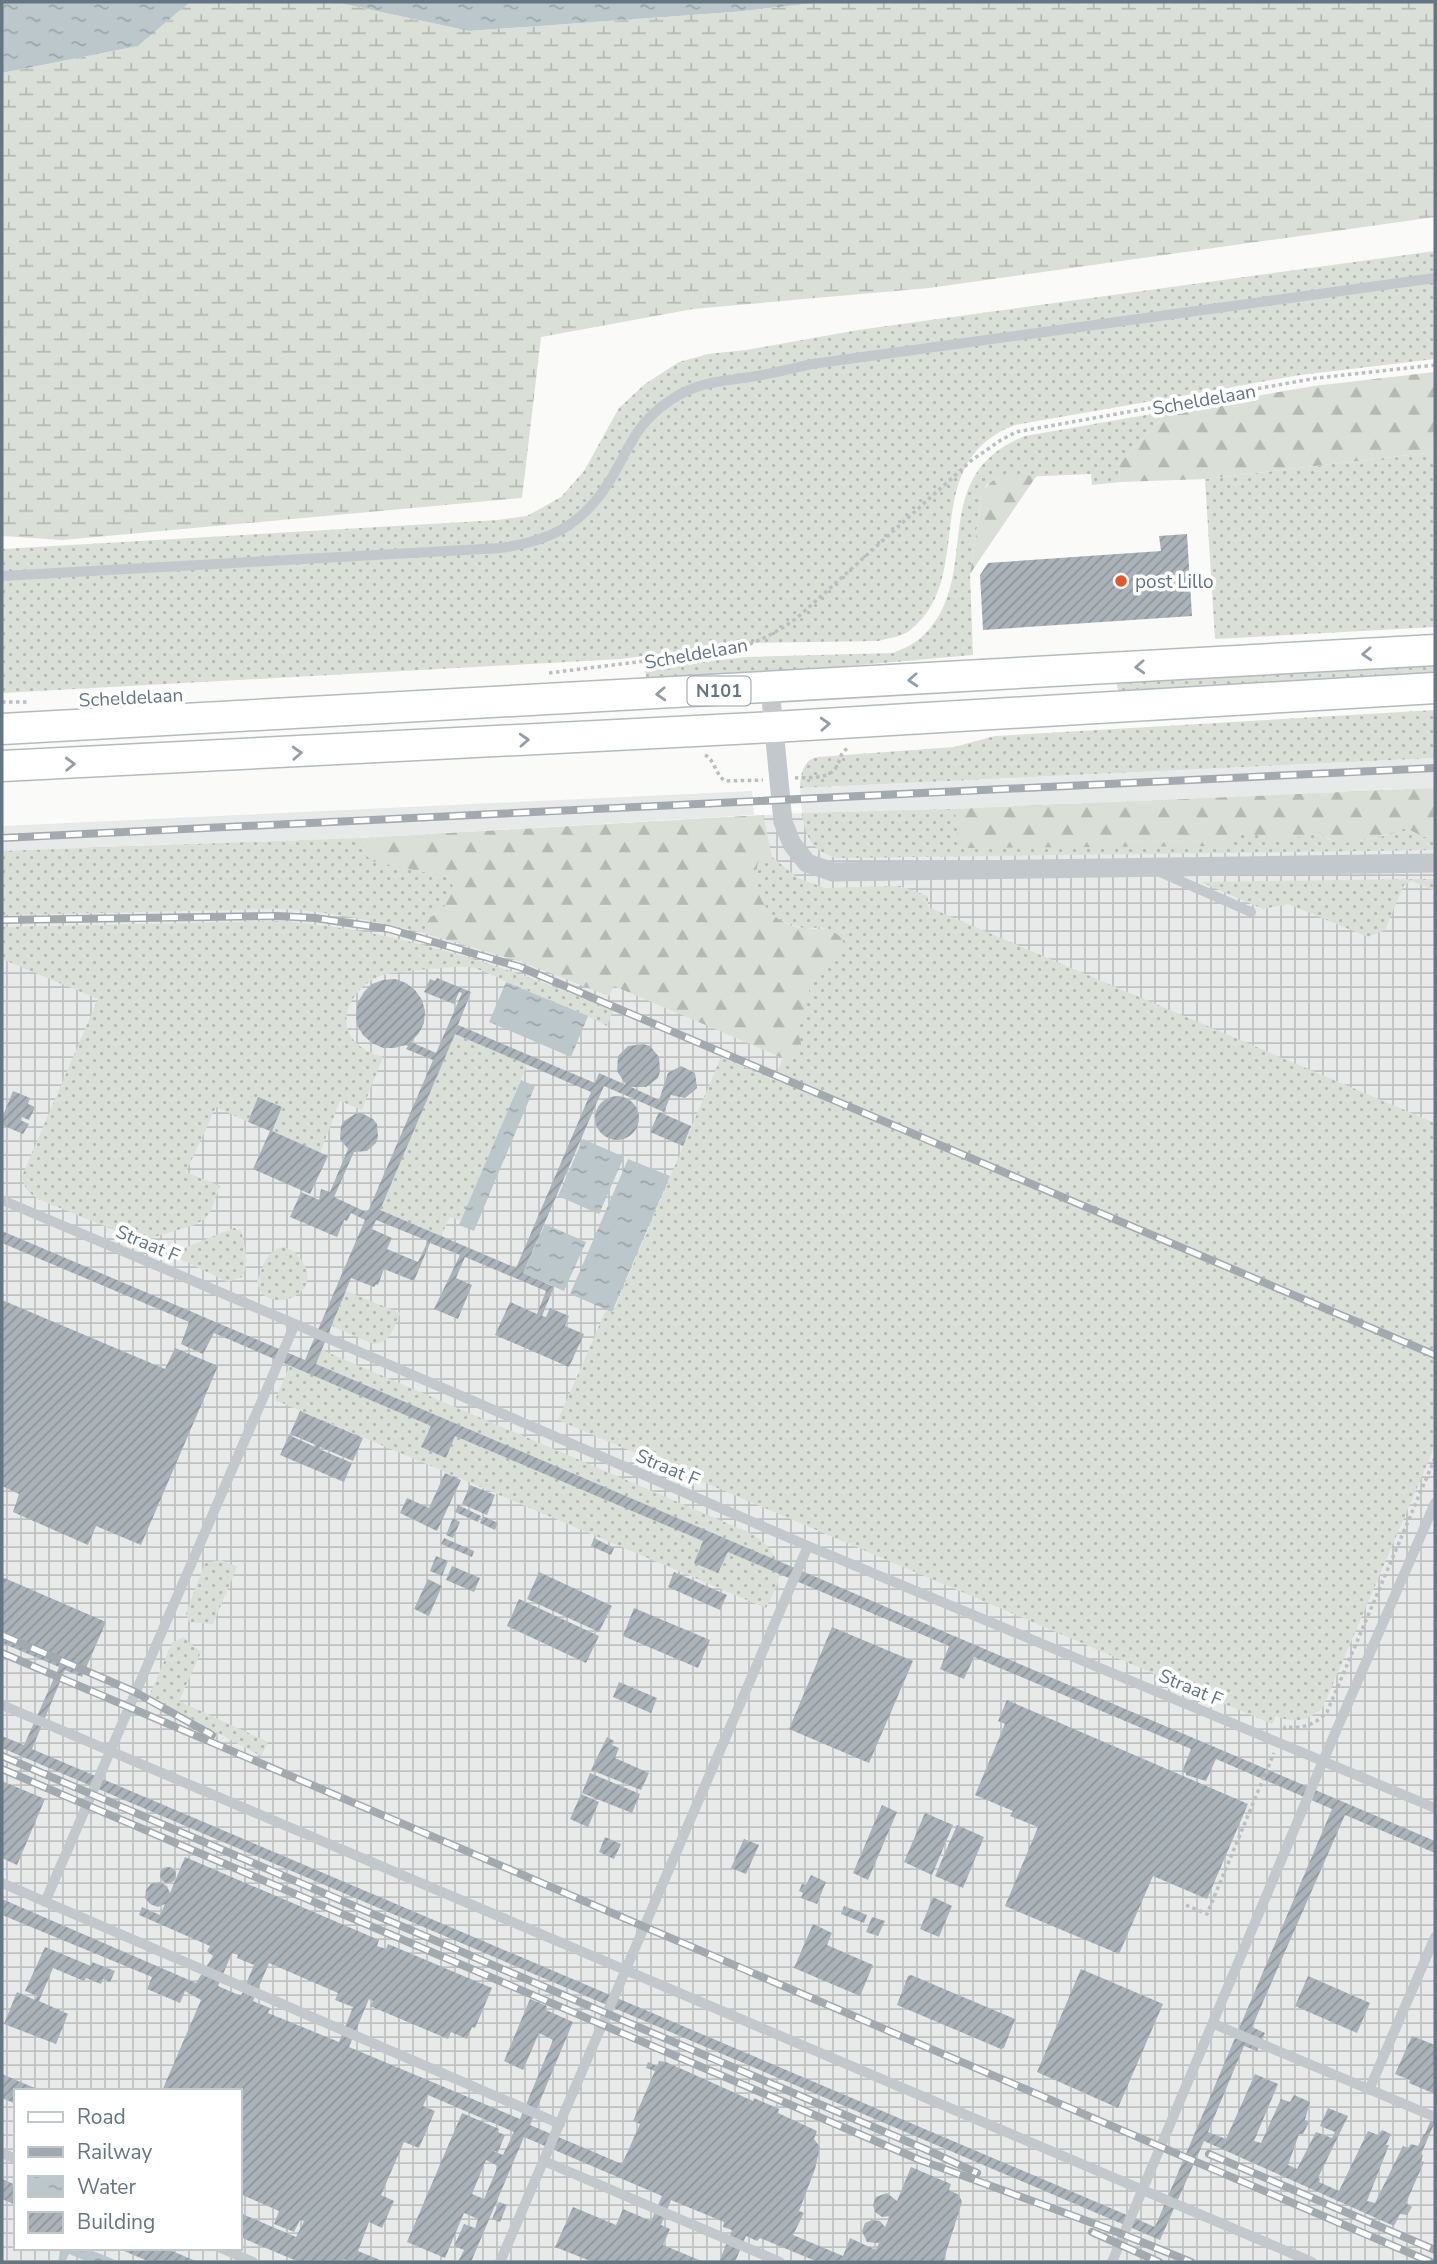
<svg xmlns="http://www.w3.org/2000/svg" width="1437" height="2264" font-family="'Nunito Sans',sans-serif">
<defs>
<pattern id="industrial-grid" width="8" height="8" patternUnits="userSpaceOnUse" patternTransform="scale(1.75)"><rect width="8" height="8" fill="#e8e9e9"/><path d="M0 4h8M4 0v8" fill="none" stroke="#c0c1c2"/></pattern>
<pattern id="grass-dots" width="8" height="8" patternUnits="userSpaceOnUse" patternTransform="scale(1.75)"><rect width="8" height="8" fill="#dadfd7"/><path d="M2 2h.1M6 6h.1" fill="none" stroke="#b4b9b4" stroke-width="1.8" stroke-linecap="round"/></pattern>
<pattern id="forest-firs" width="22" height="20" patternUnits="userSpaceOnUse" patternTransform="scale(1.75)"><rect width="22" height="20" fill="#dadfd7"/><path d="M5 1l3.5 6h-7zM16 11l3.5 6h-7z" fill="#b4b9b4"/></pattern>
<pattern id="wetland-marsh" width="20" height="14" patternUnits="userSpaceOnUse" patternTransform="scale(1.75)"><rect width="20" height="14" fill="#dadfd7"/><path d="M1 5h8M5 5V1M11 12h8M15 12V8" fill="none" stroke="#b4b9b4"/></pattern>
<pattern id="water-ripples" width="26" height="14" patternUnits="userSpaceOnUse" patternTransform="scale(1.75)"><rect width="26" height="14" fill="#bbc7cb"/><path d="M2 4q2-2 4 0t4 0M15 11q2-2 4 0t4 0" fill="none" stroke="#9ca6aa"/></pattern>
<pattern id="building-hatch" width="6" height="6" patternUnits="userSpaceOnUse" patternTransform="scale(1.75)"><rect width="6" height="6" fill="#aab3b9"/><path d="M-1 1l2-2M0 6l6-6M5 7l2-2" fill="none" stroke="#8e969c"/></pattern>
</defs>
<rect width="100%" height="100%" fill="#fafaf8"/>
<path fill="#e8e9e9" d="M1435 758V788L955 809 802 813 800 788Z
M752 791 754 815 363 838 2 851V826Z"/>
<path fill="url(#industrial-grid)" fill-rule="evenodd" d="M1435 788V2262H2V851L363 838 802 813 955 809ZM16 2091H240V2248H16Z"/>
<path fill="url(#grass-dots)" d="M1435 251V359L1300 375 1015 425C915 463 979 578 909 631 901 637 888 638 878 641L748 643 620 659 2 693V549L498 520 527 516 561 497 584 471 619 408 645 384 679 362 708 354 746 350 858 330Z
M1169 411 1119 464 1120 482 1092 485 1091 474 998 478 987 484 982 494 970 574 973 655 647 684 645 668 747 657 893 653C901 649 910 646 917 641 989 583 920 477 1025 436Z
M1435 452V627L1215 639 1205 479Z
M1435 663V677L1119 695 1116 681Z
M1435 710V758L800 788C801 774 802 760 818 757L954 747 995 736Z
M955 809 959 847 1221 846 1240 835H1260L1275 840 1316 830C1320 833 1325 838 1330 840 1347 846 1390 837 1406 827L1424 837 1435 836V850L837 858C812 852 805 836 802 813Z
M363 838 364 853 372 861 448 877 453 886 445 906 429 918 423 933C375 921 329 911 280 909L2 915V851Z
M772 857 798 878 825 888 900 886 928 896V907L1435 1123V1446L1323 1707C1308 1721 1295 1724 1276 1716L1272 1724 558 1420 606 1310 613 1312 721 1057 774 1080 783 1058 801 1049 798 1029 814 973 835 961 839 934 821 927 806 929 773 918 758 897 755 871 759 859Z
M1435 879V891L1412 881 1404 885 1385 930 1368 937 1288 904 1263 909 1201 882Z
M284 921C399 931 508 966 613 1011L607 1026C577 1010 545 998 514 985 500 979 484 970 469 967 461 965 392 972 383 975 357 983 333 1017 355 1042 362 1049 373 1054 383 1057L362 1110 340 1101 320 1153 272 1131 282 1107 258 1097 248 1122 216 1107 186 1172 220 1186 211 1210 205 1219 194 1225 141 1241 38 1199C28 1192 24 1188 22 1176L98 999 2 959V927Z
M455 1034 527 1065 462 1221 450 1217 441 1236 380 1210Z
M234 1228 241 1231C245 1245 250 1265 242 1277L228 1282 174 1256 175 1252 179 1250Z
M284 1247C294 1250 299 1255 304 1264 323 1297 262 1317 257 1281 263 1267 267 1249 284 1247Z
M346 1291 400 1313C394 1327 391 1343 373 1344L332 1326Z
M322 1350 750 1533C766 1542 784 1560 778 1581 776 1590 770 1599 766 1608L275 1400 290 1365 312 1374Z
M221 1560 237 1567 213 1624 189 1622 186 1613 205 1563Z
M183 1637 201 1652 179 1701 268 1742 261 1756 149 1696 172 1643Z"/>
<path fill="url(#forest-firs)" d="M1435 372V452L1205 479 1120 482 1119 464 1169 411 1314 386Z
M1037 475 970 574 982 494C992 471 1015 477 1037 475Z
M1435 788V836L1424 837 1406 828C1397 833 1351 844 1341 843 1331 841 1324 836 1316 830L1304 837 1275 840 1260 835H1241L1221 846 959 848 955 809Z
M763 815 772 857 759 859C748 894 770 925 806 929 817 930 826 926 837 934 841 937 844 943 846 947L835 961 814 974 798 1029 802 1049 783 1058 614 986 609 996 522 962 423 933 429 919 445 906 453 886 448 877 372 861 364 853 363 838Z"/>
<path fill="url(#wetland-marsh)" d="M190 2H335L469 31 733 12 825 2H1435V217L929 288 693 309 541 337 522 498 63 540 2 536V73L138 46Z"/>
<path fill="url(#water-ripples)" d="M2 2H190L138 46 2 73Z
M335 2H825L733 12 469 31Z
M506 982 588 1016 571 1057 489 1022Z
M521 1080 535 1086 474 1231 459 1225Z
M583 1139 624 1157 599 1214 558 1196Z
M628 1159 670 1176 612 1312 570 1294Z
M545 1224 586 1242 564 1291 523 1273Z
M53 2248H86L120 2262H88L69 2254 65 2262H58L60 2252Z"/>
<path fill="url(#building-hatch)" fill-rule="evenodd" d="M1187 534 1192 616 983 630 980 575 988 563 1161 551 1159 536Z
M437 978 471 992 458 1025 595 1083 599 1073 626 1085 617 1071 618 1056 628 1046 643 1044 650 1046 659 1057 660 1071 658 1078 646 1087H631L659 1100 668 1073 681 1066 695 1073 697 1088 685 1098 671 1095 664 1112 604 1086 523 1273 554 1287 542 1316 546 1317 550 1308 569 1316 565 1326 584 1334 569 1367 495 1335 510 1302 537 1314 546 1291 465 1257 456 1278 472 1285 458 1319 434 1309 460 1255 430 1243 414 1281 384 1269 378 1285 376 1284 374 1287 351 1278 316 1364 1435 1841V1853L1345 1815 1252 2027 1265 2033 1257 2051 1244 2046 1208 2132 1226 2139 1255 2074 1278 2084 1254 2141 1261 2143 1281 2099 1290 2102 1294 2095 1310 2102 1305 2120 1309 2122 1303 2134H1299L1288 2165 1297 2169 1316 2132 1332 2138 1335 2132 1320 2126 1328 2108 1348 2116 1318 2178 1320 2179 1319 2182 1339 2191 1368 2131 1378 2135 1382 2130 1391 2134 1386 2145H1389L1367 2201 1375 2203 1403 2146 1408 2148 1411 2144 1418 2146 1424 2134H1425L1435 2110V2122L1421 2154 1423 2155 1421 2161 1424 2162 1406 2203 1412 2207 1407 2215 1400 2214 1394 2226 1204 2141 1160 2240 2 1748V1736L24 1745 59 1667 2 1643V1577L106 1622 82 1677 65 1670 32 1749 1155 2227 1332 1809 1216 1759 1206 1781 1186 1775V1773L1182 1772 1191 1749 974 1657 964 1679 940 1669 949 1646 728 1552 718 1573 694 1563 703 1541 455 1436 446 1458 421 1447 431 1426 214 1333 203 1354 181 1344 189 1322 2 1243V1231L305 1360 365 1220 351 1213 347 1221 344 1220 337 1237 290 1217 301 1192 319 1200 321 1189 330 1192 348 1149 340 1139 341 1126 344 1121 355 1114 361 1113 373 1119 377 1124 378 1137 376 1143 367 1151 354 1152 334 1197 366 1212 369 1209 433 1060 406 1049 408 1046 406 1045 394 1048H383L372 1043 363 1035 357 1025 356 1014 358 1002 364 992 372 984 383 980 395 979 406 983 415 990 422 1000 425 1011 424 1023 419 1033 411 1042 436 1053 462 993 459 992 454 1004 424 992 430 979 435 981ZM455 1034 591 1092 516 1268 380 1210ZM376 1220 428 1241 418 1262 387 1249 392 1238 372 1229Z
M13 1091 30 1098 28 1104 35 1107 29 1120 22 1117 20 1120 29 1124 23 1134 2 1125V1118Z
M595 1118a22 22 0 1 1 44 0a22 22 0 1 1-44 0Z
M258 1097 282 1107 272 1131 328 1156 310 1194 253 1169 270 1131 248 1122Z
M659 1112 691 1126 683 1146 650 1132Z
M2 1300 165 1369 175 1348 218 1366 141 1545 96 1526 88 1545 13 1512 19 1494 2 1486Z
M300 1411 363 1438 353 1461 320 1447 319 1449 352 1463 344 1482 280 1455 289 1435 315 1447 316 1445 290 1434Z
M445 1473 461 1480 437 1531 400 1513 407 1498 429 1508Z
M470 1485 495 1495 487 1515 462 1504Z
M458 1505 481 1516 478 1522 455 1512Z
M483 1516 498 1523 495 1530 480 1523Z
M453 1518 460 1522 453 1538 446 1535Z
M444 1538 474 1551 472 1557 441 1544Z
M594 1538 614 1548 611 1555 591 1546Z
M436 1556 448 1561 442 1576 430 1571Z
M452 1566 480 1578 474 1592 446 1580Z
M539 1572 612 1606 599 1632 527 1599Z
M674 1572 727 1595 720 1610 668 1587Z
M428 1579 442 1586 429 1616 414 1609Z
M519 1599 599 1636 586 1663 507 1626Z
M634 1608 710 1640 698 1668 623 1636Z
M832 1627 913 1661 869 1763 789 1729Z
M619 1682 657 1698 651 1713 613 1697Z
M1007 1700 1248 1804 1207 1899 1153 1876 1119 1954 1005 1906 1038 1827 1010 1816 1013 1811 975 1795 1005 1724 998 1721Z
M607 1737 614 1741 612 1745 619 1748 615 1758 649 1773 641 1790 591 1770Z
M590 1773 640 1794 632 1813 582 1793Z
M2 1781 45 1799 17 1865 2 1858Z
M581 1794 599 1802 588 1827 570 1819Z
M882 1805 897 1812 868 1880 853 1873Z
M925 1813 953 1825 932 1875 904 1862Z
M957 1825 984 1837 963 1888 935 1876Z
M605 1837 621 1844 614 1859 599 1852Z
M744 1839 759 1845 746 1874 731 1868Z
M185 1857 379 1940 377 1946 386 1949 388 1944 492 1988 475 2028 472 2027 467 2039 451 2032 448 2039 370 2006 373 2001 369 1999 349 2047 520 2119 553 2040 539 2033 523 2070 504 2061 530 1999 547 2006 546 2010 573 2022 530 2125 622 2164 640 2124 633 2121 655 2071 646 2068 648 2062 657 2066 659 2061 666 2062 753 2101 754 2098 779 2109 778 2113 817 2131 814 2139 820 2147 815 2169 799 2211 804 2213 793 2235 843 2256 850 2238 876 2250 879 2243 867 2242 862 2231 865 2223 872 2220 880 2221 885 2227 890 2216 882 2217 875 2212 873 2205 876 2197 887 2193 897 2201 911 2167 951 2184 949 2190 959 2195 962 2202 943 2262H818L760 2238 757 2241 746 2236 735 2262H719L732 2230 723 2227 724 2222 671 2200 661 2225 670 2229 663 2245 704 2262H593L555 2247 573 2207 616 2225 623 2209 651 2221 662 2196 524 2137 471 2262H458L464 2250 454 2246 464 2224 475 2228 478 2219 464 2213 445 2258 407 2242 462 2113 499 2129 498 2132 505 2135 498 2152 491 2150 503 2155 514 2132 428 2095 423 2106 435 2111 419 2148 404 2142 381 2195 394 2201 382 2228 369 2222 358 2251 385 2262H351L343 2259 342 2262H299L240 2237V2213L296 2237 304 2221 300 2220 294 2232 274 2224 279 2211 240 2194V2091H162L201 2000 185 1991 180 2003 147 1989 152 1977 2 1915V1899L196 1983 213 1956 207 1951 210 1946 139 1915 142 1907 160 1915 165 1904 158 1907 150 1904 145 1898 146 1890 151 1884 159 1882 167 1886 170 1893ZM232 1953 238 1955 237 1958 254 1965 241 1996 218 1986ZM269 1963 338 1993 335 2000 353 2007 339 2042 268 2013 270 2008 253 2001ZM486 2160 498 2166 484 2199 472 2194Z
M160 1875a8 8 0 1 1 16 0a8 8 0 1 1-16 0Z
M811 1875 826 1882 817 1904 801 1898 803 1893 799 1891 802 1884 806 1885Z
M933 1897 952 1906 939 1937 920 1929Z
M844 1906 867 1915 864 1923 841 1914Z
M872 1917 885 1921 878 1936 866 1932Z
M813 1924 832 1933 827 1945 873 1965 860 1996 794 1968Z
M45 1947 91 1966 92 1962 115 1971 110 1982 103 1979 101 1984 86 1978 84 1981 53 1968 39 2001 68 2014 56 2044 4 2024 17 1992 35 2000 37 1996 25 1991Z
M1081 1969 1163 2004 1118 2108 1037 2072Z
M911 1975 1015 2019 1004 2048 1001 2049 897 2005 908 1976Z
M1308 1976 1370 2003 1357 2033 1295 2006Z
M1412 2036 1435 2045V2094L1409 2083 1410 2080 1395 2074Z
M2 2074 37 2089 36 2091H16V2104L2 2098Z
M2 2179 16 2185V2205L2 2199Z
M499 2202 507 2205 500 2222 492 2219Z
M117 2248H165L198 2262H150Z"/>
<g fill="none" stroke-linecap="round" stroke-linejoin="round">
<g stroke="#b5babe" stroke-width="33">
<path id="primary" d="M2 729 1435 650
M2 766 773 727 1435 688"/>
</g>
<path stroke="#bbbfc2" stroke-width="3.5" stroke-dasharray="3.5 3.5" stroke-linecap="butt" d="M549 673 725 651C753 645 775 634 798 617L972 460 1001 440 1016 432 1317 378 1435 365
M2 702H28
M705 755C715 760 715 774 725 781L763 780
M795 778C809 777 830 780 837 766 841 758 840 753 848 748
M1284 1730 1285 1727C1302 1729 1315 1725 1327 1712L1435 1458
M1186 1905 1207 1914 1274 1753"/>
<path stroke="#c3c8cc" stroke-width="10" d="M2 576 501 548C548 541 580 527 607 485 627 455 631 431 661 407 691 383 713 382 750 377 771 374 791 369 812 364L1435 278
M1160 872 1251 912
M2 1200 295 1324 808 1546 1435 1808
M2 1705 1312 2262
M2 1883 560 2124
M45 1902 295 1324
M1214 2024 1435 2117
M1369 2090 1435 1937
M2 2153 16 2159
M544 2161 780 2262
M221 2248 253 2262
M500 2262 808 1546
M1112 2262 1323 1761 1435 1503"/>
<path stroke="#c3c8cc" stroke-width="19" d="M770 688 783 822 792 844 807 863 833 872 1435 863"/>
<use href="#primary" stroke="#fff" stroke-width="30"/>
<g stroke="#a2aab0" stroke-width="8">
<path id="rail" d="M2 838 1435 768
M2 920 277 916 315 918 389 929 520 967 1435 1355
M2 1635 135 1692 212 1735
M2 1653 1431 2262
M2 1756 925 2149 977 2173
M2 1769 920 2160 1117 2232 1191 2262
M1209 2154 1435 2250
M1092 2232 1159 2262"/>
</g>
<use href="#rail" stroke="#fff" stroke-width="5" stroke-dasharray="16" stroke-linecap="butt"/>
</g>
<defs><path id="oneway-chevron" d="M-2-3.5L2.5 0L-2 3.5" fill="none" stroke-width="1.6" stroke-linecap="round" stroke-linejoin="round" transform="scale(1.75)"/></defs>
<g stroke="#939fa8">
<use href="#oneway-chevron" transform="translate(1367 654) rotate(177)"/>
<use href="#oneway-chevron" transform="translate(1140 667) rotate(177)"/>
<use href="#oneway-chevron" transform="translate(913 680) rotate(177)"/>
<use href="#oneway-chevron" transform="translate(661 694) rotate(177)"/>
<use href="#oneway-chevron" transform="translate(825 724) rotate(-3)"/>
<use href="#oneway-chevron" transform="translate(524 740) rotate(-3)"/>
<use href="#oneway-chevron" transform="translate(297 753) rotate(-3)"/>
<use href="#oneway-chevron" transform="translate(70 764) rotate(-2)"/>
</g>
<circle fill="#e4572e" stroke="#fff" stroke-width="2.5" cx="1121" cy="581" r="7"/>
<g text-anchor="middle" stroke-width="7" stroke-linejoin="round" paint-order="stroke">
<rect fill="#fff" stroke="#939fa8" stroke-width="2" x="687.5" y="676.5" width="63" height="29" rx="5"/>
<g font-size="18" font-weight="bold" fill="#657683">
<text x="719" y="697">N101</text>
</g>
<g font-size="19" fill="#657683" stroke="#fff">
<text transform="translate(1204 399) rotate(-10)" y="7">Scheldelaan</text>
<text transform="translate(696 653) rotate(-10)" y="7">Scheldelaan</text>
<text transform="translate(131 697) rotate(-3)" y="7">Scheldelaan</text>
<text transform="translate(148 1243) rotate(23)" y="7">Straat F</text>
<text transform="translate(668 1467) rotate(23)" y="7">Straat F</text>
<text transform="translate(1191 1687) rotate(23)" y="7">Straat F</text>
</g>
<g font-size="19" fill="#657683" stroke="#fff" text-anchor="start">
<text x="1135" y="588">post Lillo</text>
</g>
</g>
<rect width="1437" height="2264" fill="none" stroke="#657683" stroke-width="7"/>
<rect x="14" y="2089" width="228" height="161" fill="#ffffff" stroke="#c1c8cd" stroke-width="2"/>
<rect x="28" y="2112" width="35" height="10" fill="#ffffff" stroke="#c1c8cd" stroke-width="2"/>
<text x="77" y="2124" font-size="21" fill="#657683">Road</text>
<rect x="28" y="2147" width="35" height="10" fill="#a2aab0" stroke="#c1c8cd" stroke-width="2"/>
<text x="77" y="2159" font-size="21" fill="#657683">Railway</text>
<rect x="28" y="2176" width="35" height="21" fill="url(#water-ripples)" stroke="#c1c8cd" stroke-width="2"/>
<text x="77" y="2194" font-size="21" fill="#657683">Water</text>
<rect x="28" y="2212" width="35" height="21" fill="url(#building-hatch)" stroke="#c1c8cd" stroke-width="2"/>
<text x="77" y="2229" font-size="21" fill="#657683">Building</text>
</svg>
